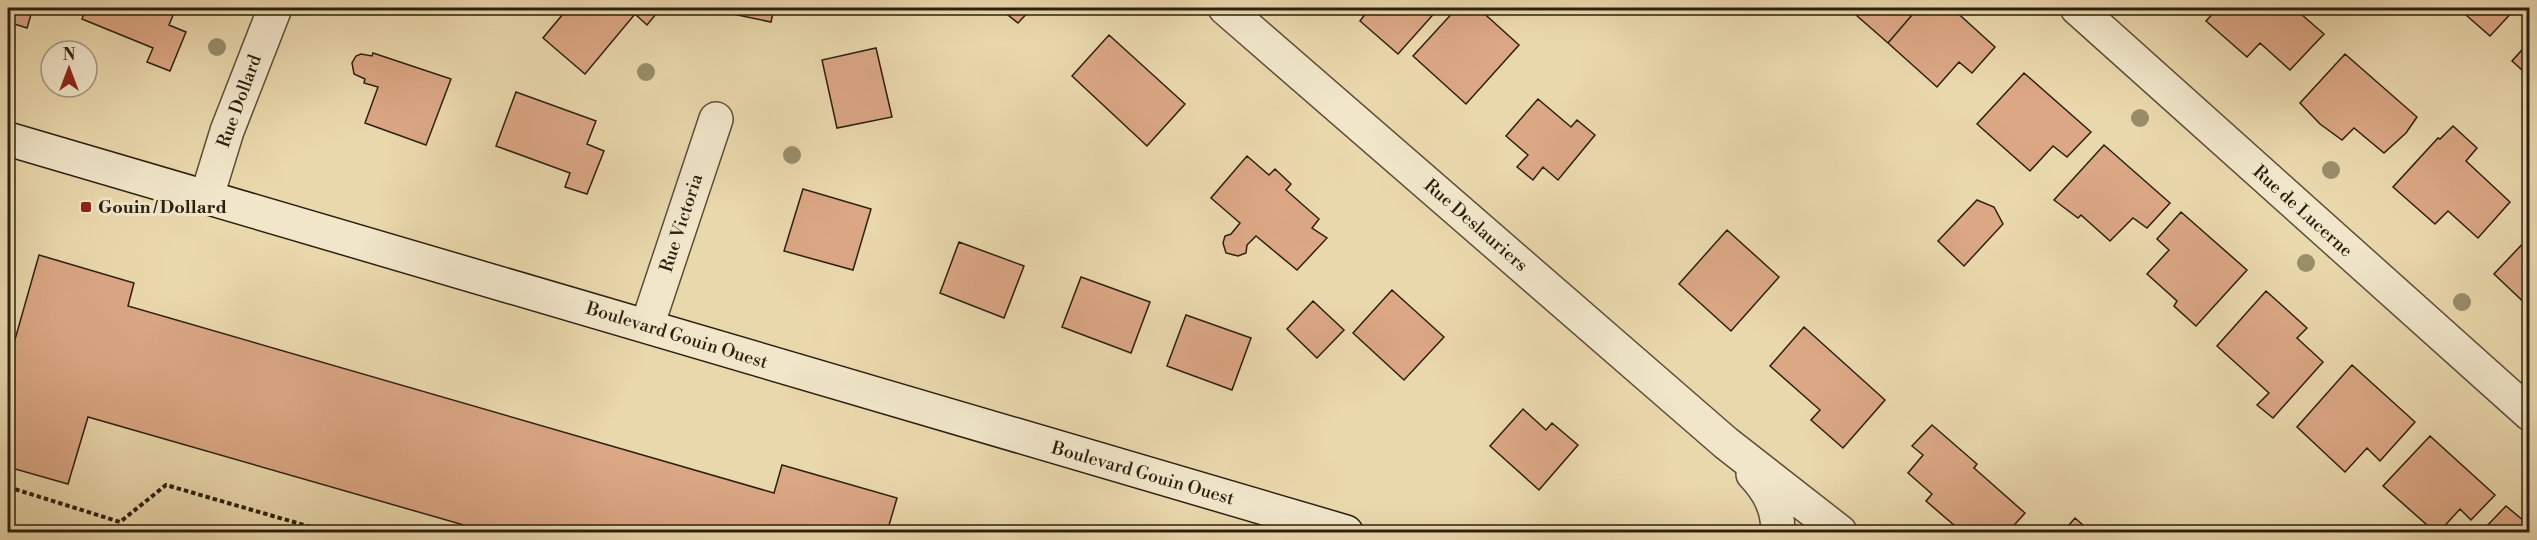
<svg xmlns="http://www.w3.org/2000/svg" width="2537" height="540" font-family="'Libre Bodoni',serif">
<rect width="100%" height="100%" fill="#ead8ad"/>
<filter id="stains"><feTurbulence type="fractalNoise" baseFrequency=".00333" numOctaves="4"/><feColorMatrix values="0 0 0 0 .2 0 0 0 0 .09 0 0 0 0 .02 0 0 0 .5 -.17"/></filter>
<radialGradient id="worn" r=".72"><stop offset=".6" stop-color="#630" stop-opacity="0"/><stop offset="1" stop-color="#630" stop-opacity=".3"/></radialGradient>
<path fill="#dba785" stroke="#2c200f" stroke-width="1.5" d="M8 8H33L27 28 8 22Z
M86 8H176L169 25 186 32 170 71 147 62 153 48 82 19Z
M568 8H661L647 25 635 14 585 74 543 38Z
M704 8H774L771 22Z
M999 8H1032L1018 23Z
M1367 8H1439L1398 54 1360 21 1369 9Z
M1457 8H1478L1519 45 1466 104 1413 56Z
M1848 8H1918L1888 43Z
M1918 8H1952L1995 47 1972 73 1959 62 1937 87 1888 43Z
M2218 8H2294L2324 34 2290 70 2260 43 2247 57 2206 21Z
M2458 8H2516L2490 36Z
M1109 35 1185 104 1147 146 1072 76Z
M2530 41V77L2512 61Z
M876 48 892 117 837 128 822 60Z
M373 53 451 79 426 145 365 123 378 87 364 83 365 79 354 74 352 63 356 56 361 54 372 56Z
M2345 54 2417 117 2406 133 2384 153 2354 128 2342 140 2320 124 2300 103Z
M2024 73 2091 132 2067 157 2053 146 2030 171 1977 124Z
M516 92 596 121 587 144 604 151 587 194 565 187 570 173 496 146Z
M1538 99 1571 127 1577 120 1595 135 1558 180 1543 167 1533 180 1517 167 1528 155 1506 136Z
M2453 126 2477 148 2466 161 2510 202 2478 238 2448 211 2435 224 2393 187 2438 138 2440 139Z
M2104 145 2170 203 2147 228 2133 218 2110 241 2081 215 2078 218 2054 200Z
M1247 156 1269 175 1275 169 1291 184 1286 190 1319 219 1312 228 1327 238 1297 270 1256 236 1247 245 1246 253 1238 256 1226 253 1223 243 1225 236 1231 234 1240 223 1211 198Z
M803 189 871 209 853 270 784 251Z
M1977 200 1994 207 2003 224 1964 266 1938 241Z
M2181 212 2247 270 2196 326 2174 306 2177 301 2147 274 2169 250 2157 239Z
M1727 230 1779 277 1731 331 1679 284Z
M2528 238 2530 240V308L2494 274Z
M959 242 1024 266 1004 318 940 293Z
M39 255 134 283 128 306 774 493 782 465 897 498 887 532H488L88 417 68 484 8 467V364Z
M1081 277 1150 302 1131 353 1062 327Z
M1392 290 1444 337 1404 380 1353 333Z
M2266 291 2307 328 2297 338 2323 362 2273 418 2257 405 2269 393 2217 346Z
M1313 301 1344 330 1317 358 1287 329Z
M1186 315 1251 338 1232 390 1167 366Z
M1804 327 1885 400 1843 448 1811 420 1820 410 1770 366Z
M2352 365 2415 422 2380 461 2367 448 2345 472 2297 427Z
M1523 409 1546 430 1552 423 1578 445 1539 490 1490 446Z
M1932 425 1977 464 1974 468 2025 513 2008 532H1962L1926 501 1932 494 1908 473 1923 455 1912 446Z
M2430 436 2495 495 2471 520 2460 509 2439 532H2435L2383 486Z
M2506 506 2530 526V532L2482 531Z
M2075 518 2091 532H2063Z"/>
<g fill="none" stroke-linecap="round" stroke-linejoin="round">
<g stroke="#5c4e36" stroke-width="36">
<path id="street" d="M1225 8 1726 443 1840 532
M2077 8 2530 414
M207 196 227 131 275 8
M647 326 716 119
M1753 474C1769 491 1778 508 1778 532"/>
</g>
<g stroke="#2c200f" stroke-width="36">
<path id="secondary" d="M8 139 1346 532"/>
</g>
<path stroke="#2c200f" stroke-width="4" stroke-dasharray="4.5 3" stroke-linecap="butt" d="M8 487 120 522 166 485 328 532"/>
<use href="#street" stroke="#f1e6ca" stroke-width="33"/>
<use href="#secondary" stroke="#f1e6ca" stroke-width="33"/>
</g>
<g fill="#998d6a">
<circle cx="217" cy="47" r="9"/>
<circle cx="646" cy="72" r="9"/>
<circle cx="2140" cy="118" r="9"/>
<circle cx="792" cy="155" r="9"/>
<circle cx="2331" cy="170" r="9"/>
<circle cx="2306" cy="263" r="9"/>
<circle cx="2462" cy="302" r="9"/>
</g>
<rect fill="#8f2418" stroke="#f1e6ca" stroke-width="2" x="80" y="201" width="12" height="12" rx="3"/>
<g text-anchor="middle" stroke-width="6" stroke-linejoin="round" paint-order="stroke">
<g font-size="18" fill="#2c200f" stroke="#f1e6ca">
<text transform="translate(239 101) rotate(-70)" y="6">Rue Dollard</text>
<text transform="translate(2303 211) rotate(42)" y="6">Rue de Lucerne</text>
<text transform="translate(681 223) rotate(-72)" y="6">Rue Victoria</text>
<text transform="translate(1476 225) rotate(41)" y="6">Rue Deslauriers</text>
<text transform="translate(677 335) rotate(17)" y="6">Boulevard Gouin Ouest</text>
<text transform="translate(1143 473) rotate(16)" y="6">Boulevard Gouin Ouest</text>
</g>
<g font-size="18" font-weight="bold" fill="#2c200f" stroke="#f1e6ca" text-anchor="start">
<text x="98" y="213">Gouin / Dollard</text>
</g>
</g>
<rect width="2537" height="540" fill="none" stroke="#ead8ad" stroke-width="30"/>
<rect x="9" y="9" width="2519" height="522" fill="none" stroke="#2c200f" stroke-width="3"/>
<rect x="15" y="15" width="2507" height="510" fill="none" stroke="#2c200f" stroke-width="1.5"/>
<g transform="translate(69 69)"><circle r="28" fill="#f1e6ca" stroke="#a2977f" stroke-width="1.5"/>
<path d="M0-4.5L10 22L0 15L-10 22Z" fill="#8f2418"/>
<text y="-9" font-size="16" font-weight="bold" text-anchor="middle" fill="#2c200f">N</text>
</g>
<rect width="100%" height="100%" filter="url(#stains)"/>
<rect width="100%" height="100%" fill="url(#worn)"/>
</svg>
